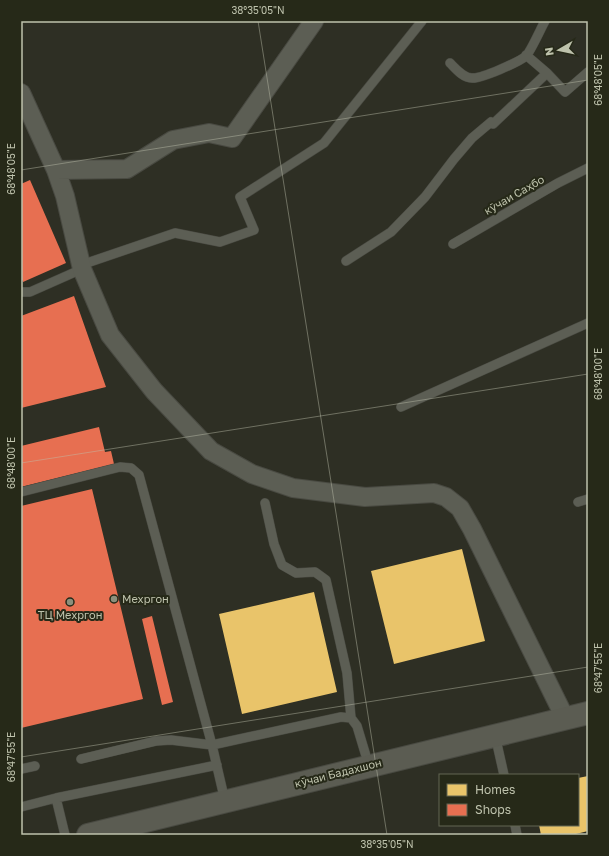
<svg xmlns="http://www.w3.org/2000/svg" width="609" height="856" font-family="'Golos Text',sans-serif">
<rect width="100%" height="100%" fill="#2e2f24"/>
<path fill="#e9c46a" d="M462 549 485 641 394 664 371 571Z
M314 592 337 692 242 714 219 614Z
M588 776V831L572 835H541L539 825H578V778Z"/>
<path fill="#e76f51" d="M30 180 66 263 23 282 21 277V184Z
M74 296 106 387 21 408V316Z
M99 427 105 452 111 451 114 464 21 487V446Z
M92 489 143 699 21 728V506Z
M152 616 173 702 162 705 142 619Z"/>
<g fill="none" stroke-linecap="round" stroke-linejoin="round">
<g stroke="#494a42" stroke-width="10">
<path id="service" d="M526 55 547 73
M450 63C456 69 463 78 472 78 481 79 519 62 526 56 531 51 541 28 545 21
M453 244 558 183 588 168
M346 261 391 232 425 197 454 159 472 138 491 122 493 124 547 73 565 92 588 72
M81 265 175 233 220 242 254 230 240 197 324 143 422 21
M21 292H30L82 269
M401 407 588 323
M21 492 120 467 131 468 139 475 212 745 225 801
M578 502 588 499
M265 503 274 544 282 565 296 573 315 572 326 580 347 673 351 718
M495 735 504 775
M81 759 156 741 171 740 212 745 341 717 351 718 357 726 369 766
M21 769 35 766
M56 798 65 835
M21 807 56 798 217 765
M515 825 517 835"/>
</g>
<g stroke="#494a42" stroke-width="20">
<path id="minor" d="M21 93 56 170 65 196 82 269 110 335 154 391 211 451 252 474 293 488 365 497 434 493 446 497 460 508 472 529 565 718
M56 170 127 169 173 140 209 133 232 138 314 21"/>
</g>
<g stroke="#494a42" stroke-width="24">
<path id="secondary" d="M88 835 588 713"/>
</g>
<use href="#service" stroke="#5c5e54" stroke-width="9"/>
<use href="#minor" stroke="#5c5e54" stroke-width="18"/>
<use href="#secondary" stroke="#5b5c52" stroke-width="22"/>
</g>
<path fill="none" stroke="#bec2ac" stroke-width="1" stroke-opacity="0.45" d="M258 21 387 835M21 170 588 80M21 463 588 374M21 757 588 667"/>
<g fill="#8c8f7c" stroke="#262918" stroke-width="1.5">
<circle cx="114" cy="599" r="4"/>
<circle cx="70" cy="602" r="4"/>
</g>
<g text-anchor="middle" stroke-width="4" stroke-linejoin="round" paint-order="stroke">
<g font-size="11" fill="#bec2ac" stroke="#262918">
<text transform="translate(514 195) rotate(-30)" y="4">кӯчаи Саҳбо</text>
<text transform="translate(338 773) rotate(-14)" y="4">кӯчаи Бадахшон</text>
</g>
<g font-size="11" fill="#bec2ac" stroke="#262918" text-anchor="start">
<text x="122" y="603">Мехргон</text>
<text x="70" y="619" text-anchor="middle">ТЦ Мехргон</text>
</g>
</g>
<rect width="609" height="856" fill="none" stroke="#262918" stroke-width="44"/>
<rect x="439" y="774" width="140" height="52" fill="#262918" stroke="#636653"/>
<rect x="447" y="784" width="20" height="12" fill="#e9c46a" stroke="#636653"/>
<text x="475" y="794" font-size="12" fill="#bec2ac">Homes</text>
<rect x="447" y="804" width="20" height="12" fill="#e76f51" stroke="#636653"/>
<text x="475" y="814" font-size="12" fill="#bec2ac">Shops</text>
<g transform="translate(559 50) rotate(261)" stroke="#262918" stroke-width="3" paint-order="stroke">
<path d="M0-3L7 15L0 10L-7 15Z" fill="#bec2ac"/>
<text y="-6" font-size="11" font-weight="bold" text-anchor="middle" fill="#bec2ac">N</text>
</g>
<rect x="22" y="22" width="565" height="812" fill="none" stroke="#bec2ac" stroke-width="1.5"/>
<g font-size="10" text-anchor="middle" fill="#bec2ac">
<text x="258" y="14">38°35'05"N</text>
<text transform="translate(598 80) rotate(-90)" y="4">68°48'05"E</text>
<text transform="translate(11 169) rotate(-90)" y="4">68°48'05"E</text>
<text transform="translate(598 374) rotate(-90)" y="4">68°48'00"E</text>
<text transform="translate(11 463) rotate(-90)" y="4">68°48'00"E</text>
<text transform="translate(598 668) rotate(-90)" y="4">68°47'55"E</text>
<text transform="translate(11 757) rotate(-90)" y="4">68°47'55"E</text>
<text x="387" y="848">38°35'05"N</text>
</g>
</svg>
